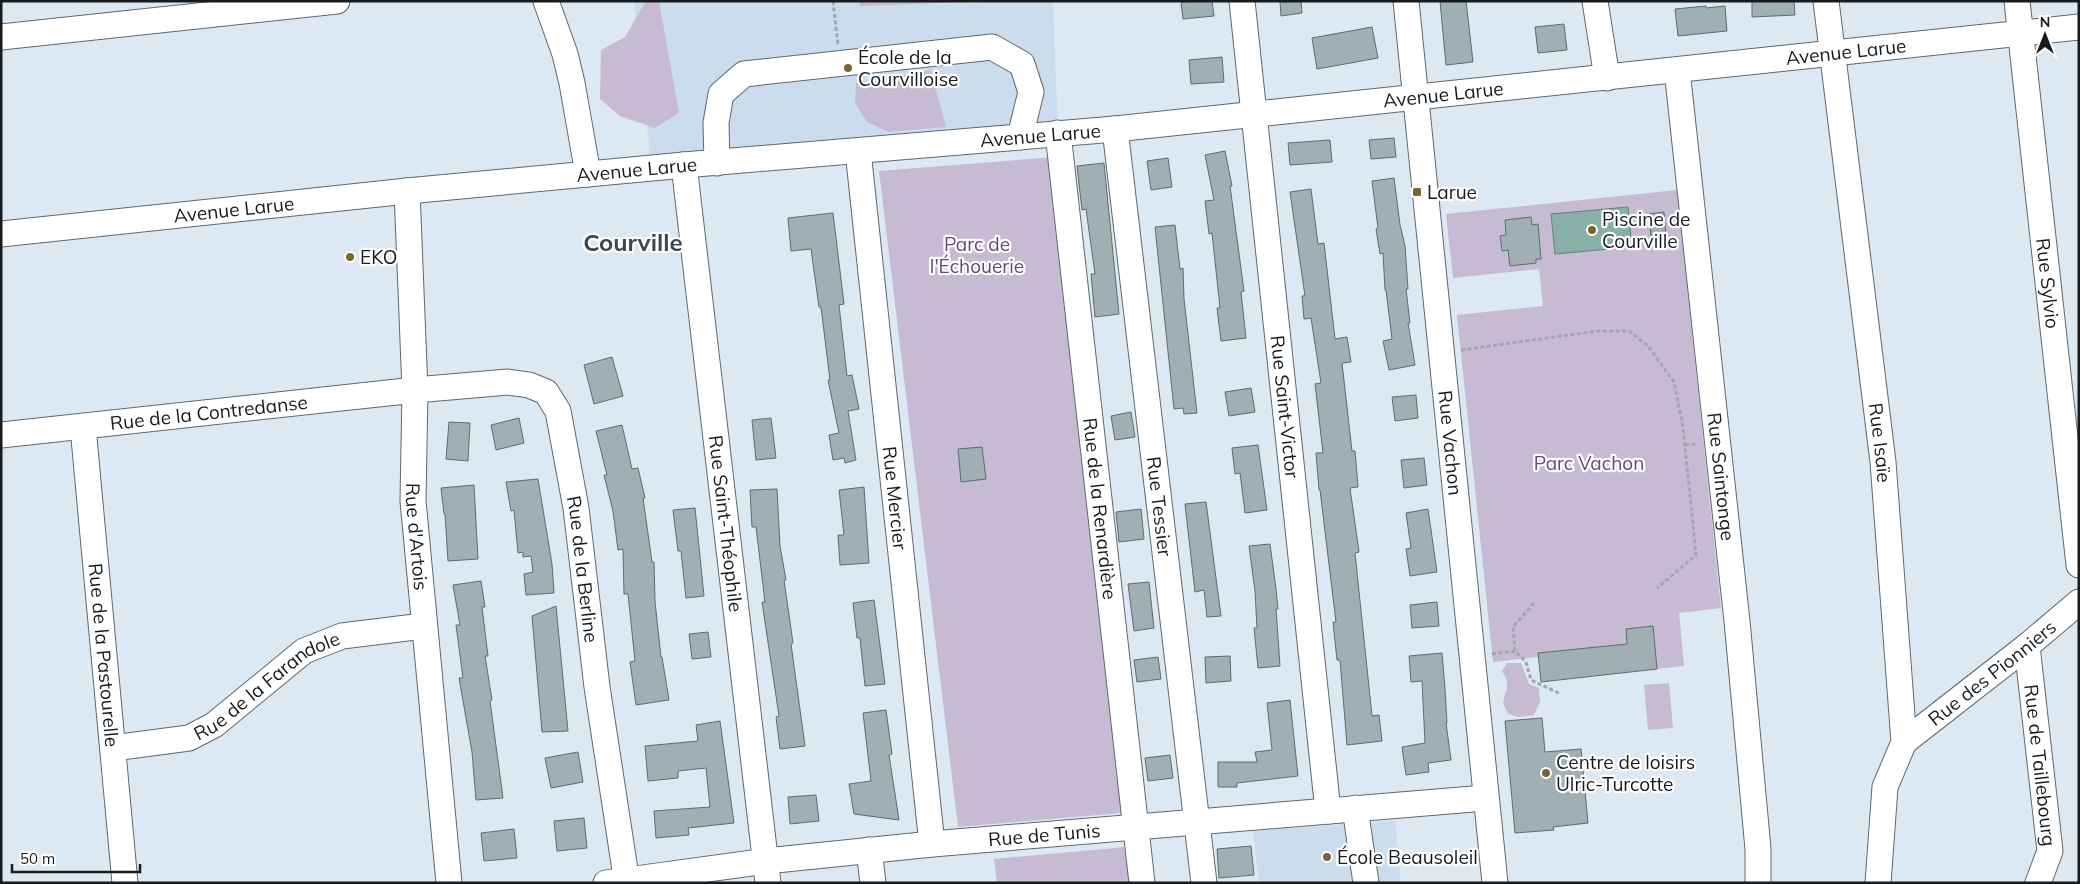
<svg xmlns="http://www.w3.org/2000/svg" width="2080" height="884" font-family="Mulish,sans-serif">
<rect width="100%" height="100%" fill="#dce8f2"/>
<path fill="#cbddec" d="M634 1H922L923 4 1053 1 1058 133 651 165Z
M1395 821 1401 883H1259L1253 831Z"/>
<path fill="#c6bbd2" d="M646 1H659L679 113 655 128 620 116 600 99 601 50 625 37Z
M859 1H998L860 6Z
M931 70 946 127 889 132 867 122 855 103 856 83Z
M1055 157 1121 813 958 827 879 171Z
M1677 190 1721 608 1679 613 1684 666 1541 681 1538 657 1493 662 1457 315 1543 306 1539 269 1453 278 1446 214Z
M1507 663H1521L1529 684 1539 688 1540 701 1534 715 1519 717 1508 714 1503 703C1506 688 1511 685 1502 671Z
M1669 683 1673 728 1648 730 1644 685Z
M1126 847 1130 883H997L994 859Z"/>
<path fill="#88b0a7" stroke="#66837e" d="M1628 207 1632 247 1555 254 1551 214Z"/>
<path fill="#9fafb2" stroke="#5d6c6f" d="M1187 1H1212L1214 16 1183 19 1181 3Z
M1280 1H1301L1302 13 1281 16Z
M1440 1H1466L1473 62 1446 65Z
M1752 1H1794L1795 15 1752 17Z
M1706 6V8L1725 6 1727 31 1678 36 1675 9Z
M1564 24 1567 50 1538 53 1535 27Z
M1372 27 1378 58 1317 69 1312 38Z
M1222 57 1224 82 1191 84 1189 60Z
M1394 138 1396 157 1371 159 1369 140Z
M1330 140 1332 162 1290 165 1288 143Z
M1225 151 1232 186H1230L1244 291 1241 292 1246 338 1221 341 1217 308H1220L1212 233 1209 234 1205 201 1214 200 1205 155Z
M1168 158 1172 187 1151 190 1147 161Z
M1104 163 1119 314 1095 317 1091 274H1095L1086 209 1082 210 1077 166Z
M1394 178 1400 225 1405 246 1408 289H1406L1410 323H1408L1415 365 1389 370 1383 341 1392 339 1386 290H1385L1383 253 1380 254 1376 229 1378 228 1372 181Z
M1311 189 1318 244 1324 243 1335 339 1347 337 1351 362 1342 363 1352 451H1355L1358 487 1350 488 1359 552 1355 553 1372 716 1379 715 1382 741 1347 745 1340 660H1337L1333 622H1336L1320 490H1319L1316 453H1323L1315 384 1321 383 1311 318 1304 319 1302 296H1305L1290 192Z
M1664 212 1666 237 1651 238 1649 214Z
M833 213 844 304 839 305 847 376 852 375 859 409 848 411 856 460 845 463 844 458 833 460 829 435 839 433 828 380H830L821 307H819L811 249 791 251 788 218Z
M1531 217 1532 225 1538 224 1541 259H1536V263L1510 266 1508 250 1502 251 1500 236 1506 235 1505 220Z
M1175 225 1180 269 1183 268 1184 299 1197 413 1184 414 1183 408 1174 409 1155 227Z
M612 357 623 396 594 404 584 365Z
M1251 388 1255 412 1229 416 1225 392Z
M1416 395 1418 418 1395 421 1392 397Z
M1131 412 1135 437 1115 440 1111 416Z
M519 418 524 443 496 450 491 425Z
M771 418 776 458 756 460 752 420Z
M449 422 470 423 468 461 446 459Z
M622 425 632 469 638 468 645 498H643L652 562H654L655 602 661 657H662L669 700 636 705 630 662 635 661 628 594H624L623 549 618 550 613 511 604 475H607L596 431Z
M1258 445 1267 510 1245 513 1240 473 1235 474 1232 448Z
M982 447 986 479 961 482 958 449Z
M1424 458 1427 485 1404 488 1401 460Z
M538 479 552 564 554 593 526 595 524 574 533 572 531 556 523 557V552L518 553 514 510 511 511 506 482Z
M474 485 478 559 448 561 445 514H444L441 488Z
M864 487 869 563 840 565 838 535H844L839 490Z
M777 489 780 546 786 580H784L793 643 791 644 805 746 780 749 776 717 779 716 762 602H765L756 527H752L750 490Z
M1206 502 1221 616 1207 617 1204 590 1195 592 1185 504Z
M695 508 704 596 686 598 681 551H678L673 510Z
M1141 509 1144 539 1119 542 1116 512Z
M1428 509 1437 572 1410 576 1406 549 1411 548 1406 513Z
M1270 544 1276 589 1278 609H1276L1280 666 1258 668 1254 628H1257L1255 591 1249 546Z
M481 581 485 607H482L488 656H485L492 700 490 701 503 798 476 800 472 752 459 678H463L456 625H460L453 585Z
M1149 582 1154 628 1134 631 1128 584Z
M874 600 885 684 865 686 860 638H857L853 603Z
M1437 602 1439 626 1412 628 1410 605Z
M556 606 568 731 542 732 532 616Z
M1653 626 1657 669 1541 682 1538 653 1627 644 1626 629Z
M708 632 711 657 692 659 689 634Z
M1442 653 1445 689 1447 723H1446L1451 760 1428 763 1429 772 1406 775 1402 747 1425 743 1422 681 1411 682 1409 656Z
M1230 656 1231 681 1206 683 1205 657Z
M1158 657 1161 679 1137 682 1134 660Z
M1290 700 1298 776 1237 783V787H1218V762H1257L1255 752 1272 750 1267 703Z
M886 710 892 754 889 755 899 820 854 814 849 784 871 781 863 713Z
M1542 718 1545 752 1581 749 1588 823 1553 827 1554 830 1515 833 1505 721Z
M720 721 734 823 688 828 689 835 656 838 654 811 710 807 706 768 678 771V778L648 781 645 746 698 741 696 725Z
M578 752 583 782 551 788 545 758Z
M1170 755 1173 778 1148 781 1145 758Z
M816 795 819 821 790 824 788 797Z
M584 818 587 848 557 851 554 821Z
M514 829 517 858 484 861 481 833Z
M1251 846 1254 875 1219 878 1217 849Z"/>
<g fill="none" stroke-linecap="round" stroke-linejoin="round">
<g stroke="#5e6870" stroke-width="27">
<g id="minor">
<path d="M546 1 565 54 572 83 588 174"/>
<path id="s1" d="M1242 1 1328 811"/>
<path id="s2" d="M1406 1 1495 883"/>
<path d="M1595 1 1607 78"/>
<path id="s3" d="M1826 1 1883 462 1904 742 1885 787 1878 883"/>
<path id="s4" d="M2017 1 2079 565"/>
<path d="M1 37 337 1"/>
<path id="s5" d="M1677 70 1737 621 1758 849V883"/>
<path id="s6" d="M1115 129 1204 883"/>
<path id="s7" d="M1058 133 1142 883"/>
<path id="s8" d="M858 151 932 844"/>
<path d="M717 163 716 123 721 94 744 74 992 47 1022 64 1031 92 1020 137"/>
<path id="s9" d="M684 165 768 883"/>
<path id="s10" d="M407 191 415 390 413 501 449 883"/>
<path id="s11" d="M1 234 407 191 684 165 1115 129 2079 27"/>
<path id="s12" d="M83 427 125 883"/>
<path id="s13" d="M1 435 415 390 508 382 529 385 546 392 558 411 576 508 597 687 627 883"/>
<path id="s14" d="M2027 646 2050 851 2038 883"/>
<path id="s15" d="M1904 742 2027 646 2079 602"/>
<path id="s16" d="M113 748 189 738 214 725 304 651 342 636 423 626"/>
<path d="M1355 808 1366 883"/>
<path d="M869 850 873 883"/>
<path id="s17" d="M606 883 766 861 932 844 1485 798"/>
</g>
</g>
<path stroke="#9fa8b0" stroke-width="3" stroke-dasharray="4 2.5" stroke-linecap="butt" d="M833 1 838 45
M1461 350 1598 331H1629L1648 346 1674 382 1683 427 1696 555 1657 588
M1685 445 1697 444
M1534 603 1513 627 1515 651 1526 662 1531 680 1561 694
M1492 654 1515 651"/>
<use href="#minor" stroke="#fff" stroke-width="25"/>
</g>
<g fill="#7c6535" stroke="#fff" stroke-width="2">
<circle cx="848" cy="68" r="5"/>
<rect x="1412" y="187" width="10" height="10" rx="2.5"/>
<circle cx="1592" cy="230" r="5"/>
<circle cx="350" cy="257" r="5"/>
<circle cx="1546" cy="773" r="5"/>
<circle cx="1327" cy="857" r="5"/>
</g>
<g text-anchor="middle" stroke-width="4.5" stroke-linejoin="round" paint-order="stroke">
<g font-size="19" fill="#171b1e" stroke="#fff">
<text dy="7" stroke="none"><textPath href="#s11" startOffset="1854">Avenue Larue</textPath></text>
<text dy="7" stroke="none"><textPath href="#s11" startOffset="1449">Avenue Larue</textPath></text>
<text dy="7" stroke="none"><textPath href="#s11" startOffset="1044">Avenue Larue</textPath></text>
<text dy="7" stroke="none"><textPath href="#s11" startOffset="639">Avenue Larue</textPath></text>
<text dy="7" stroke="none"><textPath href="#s11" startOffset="234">Avenue Larue</textPath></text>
<text dy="7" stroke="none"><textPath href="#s4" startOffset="284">Rue Sylvio</textPath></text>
<text dy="7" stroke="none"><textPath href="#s1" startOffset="408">Rue Saint-Victor</textPath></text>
<text dy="7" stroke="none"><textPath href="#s13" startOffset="209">Rue de la Contredanse</textPath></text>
<text dy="7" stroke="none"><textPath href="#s2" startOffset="444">Rue Vachon</textPath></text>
<text dy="7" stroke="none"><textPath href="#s3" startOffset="445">Rue Isaïe</textPath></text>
<text dy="7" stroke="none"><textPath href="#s5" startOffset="409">Rue Saintonge</textPath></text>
<text dy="7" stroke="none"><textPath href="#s8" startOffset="349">Rue Mercier</textPath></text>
<text dy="7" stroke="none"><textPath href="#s6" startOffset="380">Rue Tessier</textPath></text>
<text dy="7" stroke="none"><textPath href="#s7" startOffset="378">Rue de la Renardière</textPath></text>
<text dy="7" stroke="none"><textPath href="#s9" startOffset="361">Rue Saint-Théophile</textPath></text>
<text dy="7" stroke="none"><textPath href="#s10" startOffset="346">Rue d'Artois</textPath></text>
<text dy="7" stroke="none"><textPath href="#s13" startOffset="732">Rue de la Berline</textPath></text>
<text dy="7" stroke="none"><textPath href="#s12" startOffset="229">Rue de la Pastourelle</textPath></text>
<text dy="7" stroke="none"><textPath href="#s15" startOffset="112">Rue des Pionniers</textPath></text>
<text dy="7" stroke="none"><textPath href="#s16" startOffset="171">Rue de la Farandole</textPath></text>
<text dy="7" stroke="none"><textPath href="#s14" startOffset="120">Rue de Taillebourg</textPath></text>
<text dy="7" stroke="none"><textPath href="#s17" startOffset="441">Rue de Tunis</textPath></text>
</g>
<g font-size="19" fill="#171b1e" stroke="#fff" text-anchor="start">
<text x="858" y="64">École de la<tspan x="858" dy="22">Courvilloise</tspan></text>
<text x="1427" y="199">Larue</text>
<text x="1602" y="226">Piscine de<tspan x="1602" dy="22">Courville</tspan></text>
<text x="360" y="264">EKO</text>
<text x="1556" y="769">Centre de loisirs<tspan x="1556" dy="22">Ulric-Turcotte</tspan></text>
<text x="1337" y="864">École Beausoleil</text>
</g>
<g font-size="19" fill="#614b77" stroke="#fff">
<text x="977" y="251">Parc de<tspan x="977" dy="22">l'Échouerie</tspan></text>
<text x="1589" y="470">Parc Vachon</text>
</g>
<g font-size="24" font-weight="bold" fill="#3d474f" stroke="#fff">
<text x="633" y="251">Courville</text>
</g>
</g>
<rect width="2080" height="884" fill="none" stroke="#171b1e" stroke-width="5"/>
<g transform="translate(2045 35)" stroke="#ffffff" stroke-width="4" paint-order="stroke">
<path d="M0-4L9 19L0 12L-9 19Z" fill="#171b1e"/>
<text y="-8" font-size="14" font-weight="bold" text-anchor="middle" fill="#171b1e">N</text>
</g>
<path d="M12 864v8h128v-8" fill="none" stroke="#171b1e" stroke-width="2.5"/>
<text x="20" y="864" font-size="15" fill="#171b1e" stroke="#ffffff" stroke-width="4" paint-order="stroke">50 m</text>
</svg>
